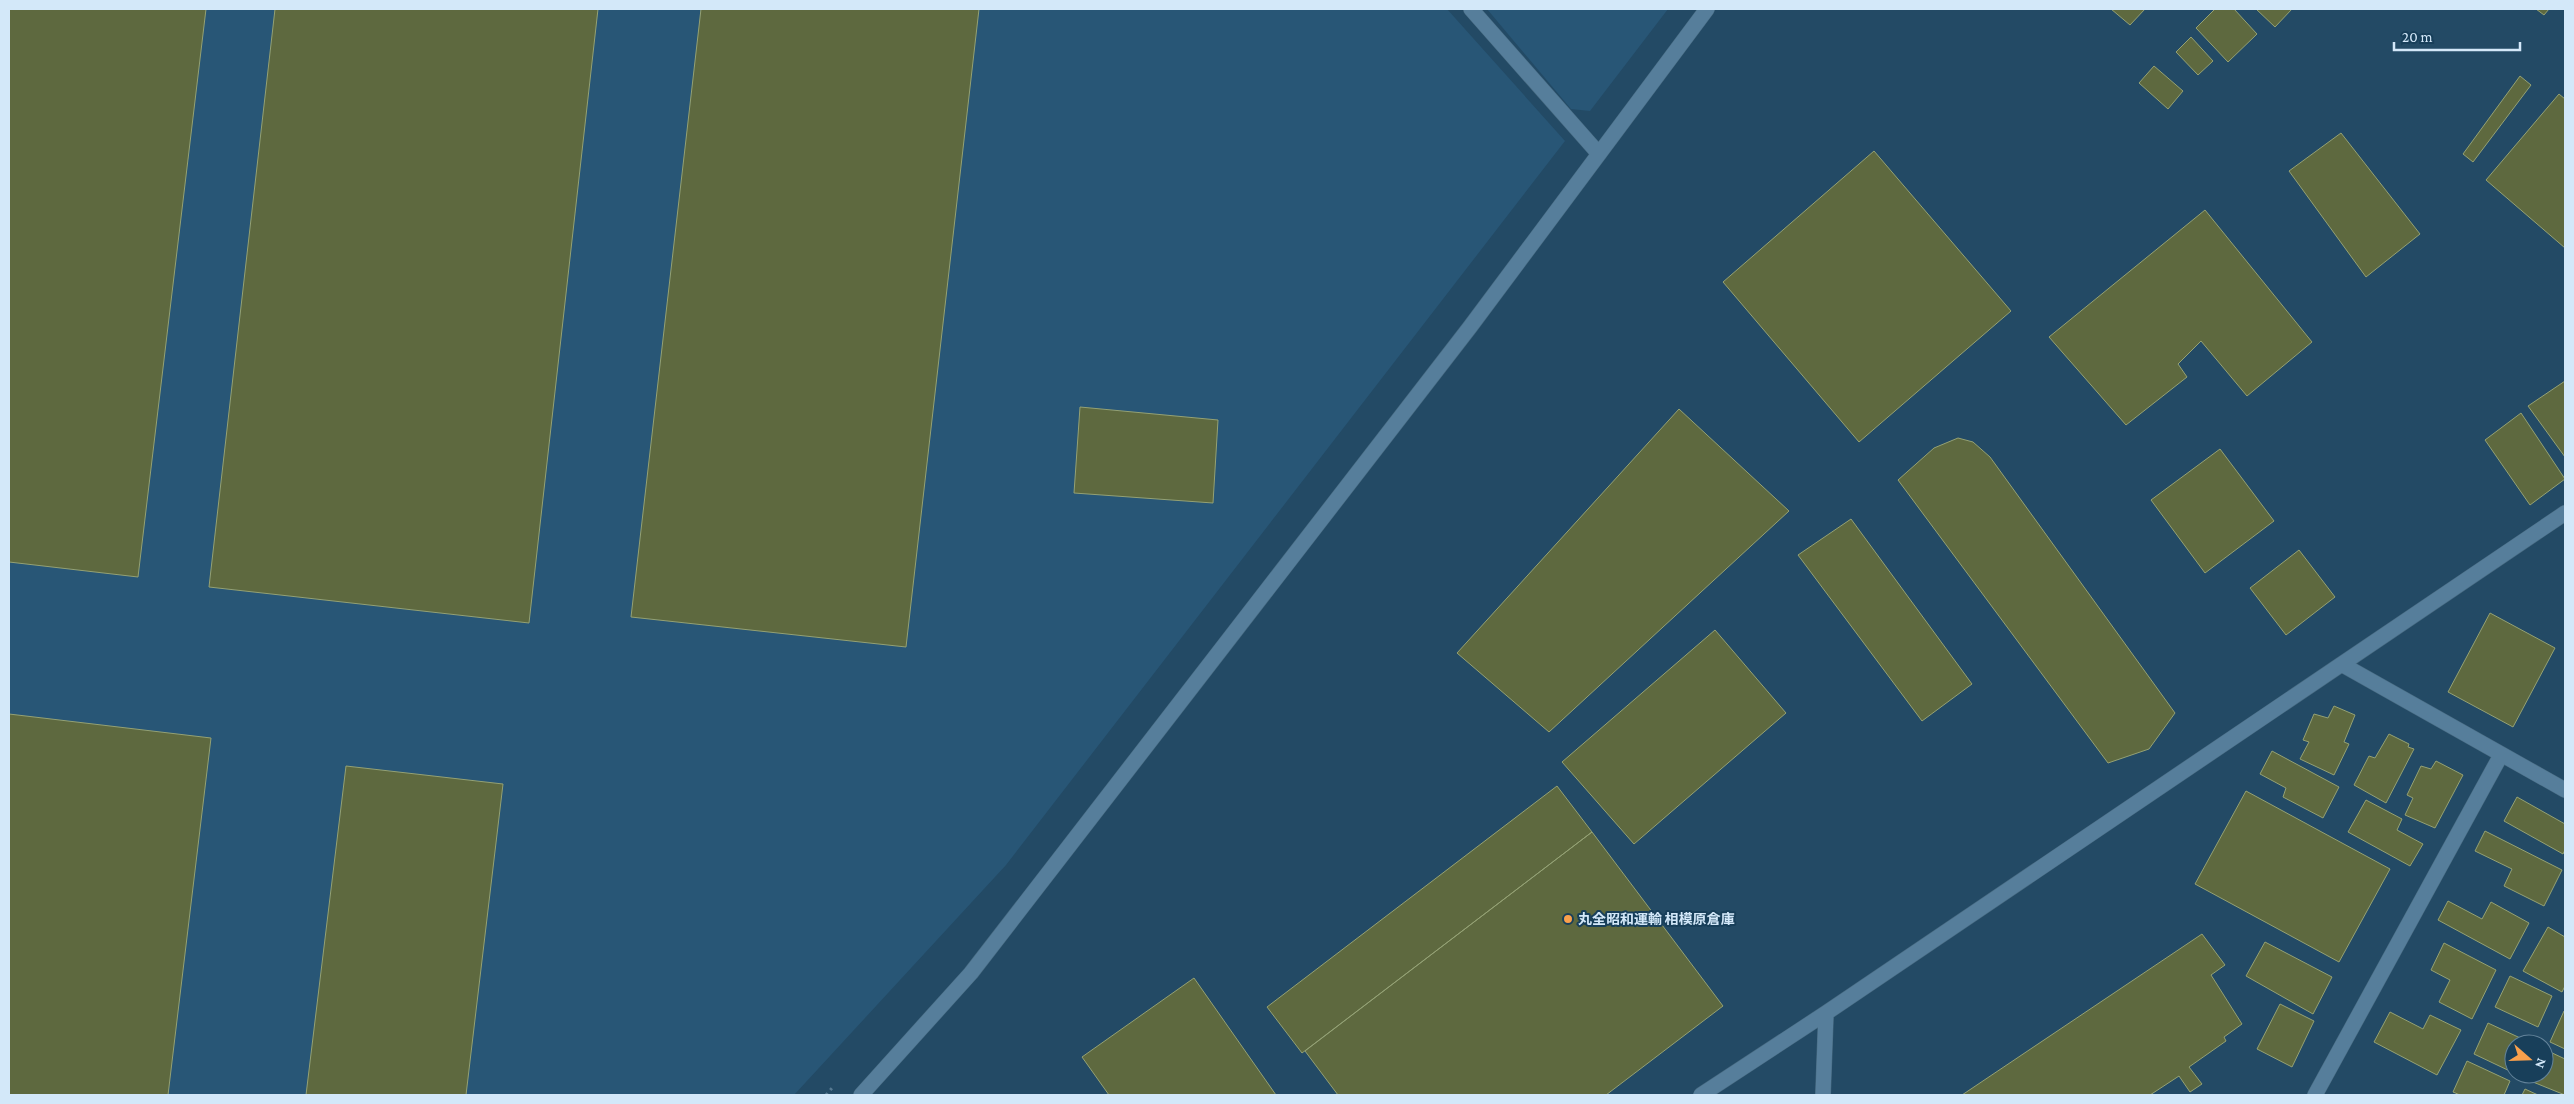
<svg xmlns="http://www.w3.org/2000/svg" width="2574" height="1104" font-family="'Crimson Pro','Noto Sans JP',serif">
<rect width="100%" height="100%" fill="#234a65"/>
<path fill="#285676" d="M9 9H1447L1565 141 1006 865 794 1095H9Z
M1487 9H1668L1590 111 1571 109Z"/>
<path fill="#5e693f" stroke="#94a174" d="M9 9H206L138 577 9 562Z
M275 9H598L529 623 209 587Z
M701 9H979L906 647 631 617Z
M2111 9H2145L2130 25Z
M2215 9H2234L2257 34 2228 62 2196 28Z
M2256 9H2292L2275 27Z
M2536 9H2549L2544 15Z
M2191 37 2213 61 2198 75 2176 52Z
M2154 66 2183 91 2168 109 2139 83Z
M2520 76 2531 85 2473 162 2463 154Z
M2559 94 2565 99V248L2486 180Z
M2341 133 2420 234 2366 277 2289 171Z
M1874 151 2011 311 1859 442 1723 282Z
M2205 210 2312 342 2247 396 2201 341 2178 364 2187 377 2126 425 2049 337Z
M2565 381V457L2528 406Z
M1080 407 1218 420 1213 503 1074 493Z
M1679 409 1789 511 1549 732 1457 653Z
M2521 413 2565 479 2530 505 2485 440Z
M1958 438 1973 442 1990 457 2175 713 2149 749 2108 763 1898 480 1934 448Z
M2220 449 2274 521 2205 573 2151 500Z
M1851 519 1972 684 1922 721 1798 555Z
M2299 550 2335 597 2286 635 2250 588Z
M2490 613 2555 648 2513 727 2448 692Z
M1715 630 1786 713 1634 844 1562 762Z
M2334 706 2355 715 2344 742 2349 744 2334 775 2300 759 2309 742 2303 740 2314 714 2328 718Z
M9 714 211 738 168 1095H9Z
M2389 734 2409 744 2408 747 2414 749 2386 803 2354 785 2369 756 2375 758Z
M2272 751 2339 787 2323 818 2283 797 2286 788 2260 774Z
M2436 761 2463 775 2435 828 2405 815 2413 798 2407 795 2421 766 2431 769Z
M346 766 503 784 466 1095H306Z
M1557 786 1592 832 1302 1053 1267 1007Z
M2246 791 2390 869 2339 962 2195 884Z
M2517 797 2565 824V850L2563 854 2504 821Z
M2366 800 2402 819 2397 830 2423 844 2410 866 2348 832Z
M2485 831 2562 870 2544 906 2504 886 2512 869 2475 851Z
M1592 832 1723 1006 1606 1095H1338L1305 1051Z
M2448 901 2482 919 2491 902 2529 923 2510 959 2438 920Z
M2548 927 2565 937V986L2562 992 2523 971Z
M2202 934 2225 965 2211 975 2242 1024 2224 1037 2226 1041 2189 1067 2202 1084 2190 1092 2179 1076 2150 1095H1962Z
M2265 942 2332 977 2313 1014 2246 976Z
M2444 943 2496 970 2472 1019 2439 1002 2450 980 2431 970Z
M2510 976 2552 996 2538 1027 2495 1007Z
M1194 978 1276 1095H1109L1082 1057Z
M2280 1004 2314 1021 2292 1067 2257 1049Z
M2564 1011 2565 1012V1049L2550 1042Z
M2390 1012 2423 1029 2430 1015 2461 1030 2437 1075 2374 1042Z
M2488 1023 2531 1043 2514 1044V1073L2474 1054Z
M2548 1051 2565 1059V1095L2533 1082 2537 1074H2544V1059Z
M2467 1061 2510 1081 2504 1095H2460L2453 1092Z
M2525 1089 2538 1095H2522Z"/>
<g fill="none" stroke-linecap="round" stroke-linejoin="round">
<g stroke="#476a81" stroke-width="16">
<path id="minor" d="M1471 9 1599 154
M2343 665 2565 790
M861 1095 971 973 1470 327 1707 9
M1701 1095 1826 1013 2565 513
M1823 1095 1826 1013
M2315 1095 2501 755"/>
</g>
<path stroke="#587a92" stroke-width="3" stroke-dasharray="2.5 4" stroke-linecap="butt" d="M826 1095 832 1088"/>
<use href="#minor" stroke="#567e9b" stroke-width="15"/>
</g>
<circle fill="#f9a04c" stroke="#183f5a" stroke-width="2" cx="1568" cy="919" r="5"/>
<g text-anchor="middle" stroke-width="4" stroke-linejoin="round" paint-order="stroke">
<g font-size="14" font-weight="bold" fill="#d3e8f9" stroke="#183f5a" text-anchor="start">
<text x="1578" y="924">丸全昭和運輸 相模原倉庫</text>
</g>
</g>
<rect width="2574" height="1104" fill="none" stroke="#d3e8f9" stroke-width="20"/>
<g transform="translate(2529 1059) rotate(110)"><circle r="24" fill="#183f5a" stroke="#63839a"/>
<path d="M0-4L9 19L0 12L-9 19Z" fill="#f9a04c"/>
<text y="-8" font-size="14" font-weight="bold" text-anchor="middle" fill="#d3e8f9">N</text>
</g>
<path d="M2394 42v8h126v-8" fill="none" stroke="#d3e8f9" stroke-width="2.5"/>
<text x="2402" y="42" font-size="15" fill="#d3e8f9" stroke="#183f5a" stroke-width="4" paint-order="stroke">20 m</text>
</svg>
